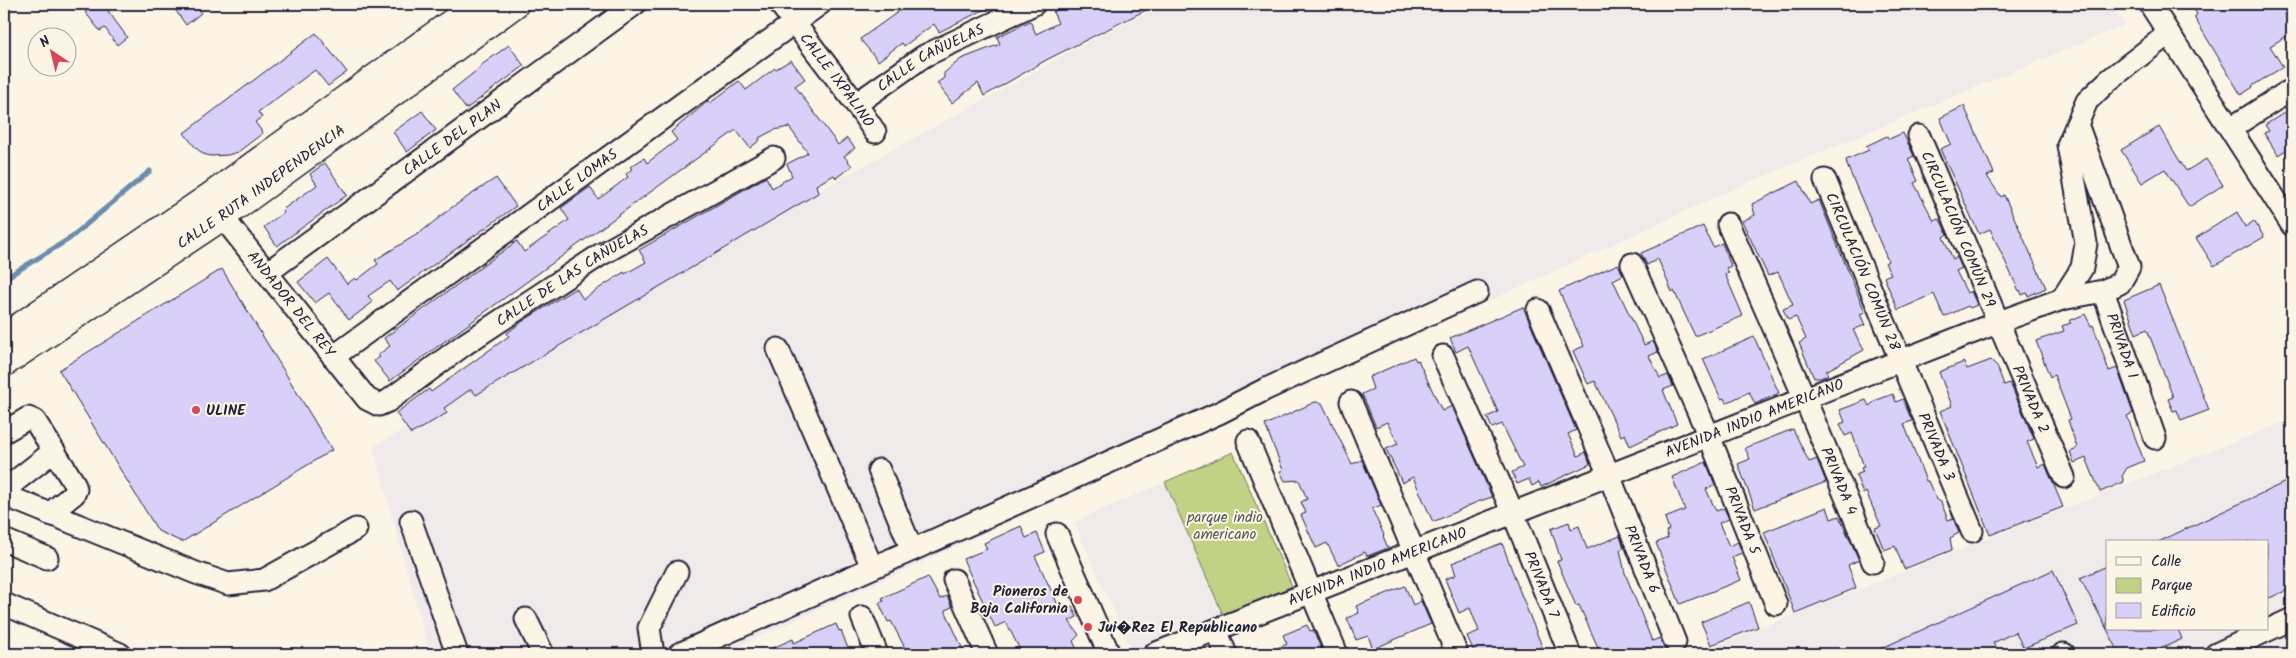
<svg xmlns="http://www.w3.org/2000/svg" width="2296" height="658" font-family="Kalam,sans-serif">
<rect width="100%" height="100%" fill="#fcf5e5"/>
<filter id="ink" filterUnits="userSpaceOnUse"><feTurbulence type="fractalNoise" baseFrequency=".02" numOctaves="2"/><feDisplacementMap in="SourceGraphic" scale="10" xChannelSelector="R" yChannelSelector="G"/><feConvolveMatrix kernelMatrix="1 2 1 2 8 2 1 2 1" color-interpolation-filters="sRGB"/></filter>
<g filter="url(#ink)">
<path fill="#f1eaeb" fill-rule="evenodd" d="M1165 4H2111L2124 25 1729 191 722 654H430L373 447 748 230 1097 37Z
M2292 419V654H1694ZM2107 542H2267V629H2107Z
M1165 482 1224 617 1142 654H1133L1074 522Z"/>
<path fill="#c1d185" stroke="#727a60" d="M1233 452 1292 586 1224 617 1165 482Z"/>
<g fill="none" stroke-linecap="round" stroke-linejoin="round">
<path stroke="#6b8dae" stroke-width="5" d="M4 279 69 239 150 171"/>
</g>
<path fill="#d8d0f9" stroke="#22223b" d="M86 4H103L127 37 117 45 105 28 100 31 85 12 90 9Z
M171 4H194L201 13 186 25Z
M909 4H995L939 32 934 24 904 46 902 43 878 61 860 39Z
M1069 4H1158L1048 59 984 96 978 83 952 103 937 83 944 78V73L961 59 1000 44 997 37 1030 21 1036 34 1058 23 1053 12Z
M2205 4H2292V7L2285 14 2292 27V33L2270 46 2283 67 2252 86 2253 87 2241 95 2194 17 2197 15 2195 11Z
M316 33 347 72 328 86 315 70 258 112 262 117 255 122 263 133 238 152 228 155 211 156 203 154 195 147 184 133Z
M509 45 524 66 466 109 452 90 481 67 480 66Z
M791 60 805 79 795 86 838 145 847 138 855 148 844 156 852 166 836 178 834 175 816 185 818 193 476 395 471 389 444 408 447 413 411 434 396 413 429 389 431 392 509 336 507 333 523 321 576 288 583 299 624 272 625 274 646 262 639 250 766 177 772 188 792 176 787 164 808 153 789 127 774 130 759 138 760 140 750 148 736 130 390 381 374 361 380 357 378 355 390 346 384 338 517 241 524 252 569 220 561 208 590 187 598 199 608 192 628 177 626 174 632 169 630 167 644 158 647 163 677 140 671 132 708 101 710 103 739 81 746 90 775 68 776 69Z
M1964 106 1994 173 1987 176 2001 197 2004 195 2046 288 2028 296 2027 293 2022 295 2020 290 2019 291 1990 229 1979 234 1940 149 1951 144 1940 118Z
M2292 108V146L2278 155 2264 133 2269 131 2265 125Z
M422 111 436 130 407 152 393 132Z
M2159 127 2186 171 2206 159 2223 185 2189 207 2165 169 2142 183 2121 150Z
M1903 133 1914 156 1908 159 1918 181 1914 183 1934 221 1939 219 1942 223 1947 234 1943 237 1953 259 1957 257 1962 268 1956 271 1967 293 1971 291 1977 305 1970 308 1968 306 1944 317 1934 294 1898 310 1884 277 1891 274 1885 263 1888 261 1847 165 1846 160 1869 150 1866 146 1887 136 1889 139Z
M325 163 347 195 277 246 264 227 284 212 282 210 317 185 310 174Z
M496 178 516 206 397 291 390 281 368 296 373 302 349 320 329 293 315 303 298 282 328 259 347 284 355 278 357 280 378 264 375 260 421 232 451 208Z
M1799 181 1810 204 1819 200 1865 312 1860 314 1865 325 1853 330 1864 350 1826 371 1828 375 1820 378H1814L1799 343 1806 339 1796 317 1788 320 1783 309 1793 305 1778 272 1768 276 1742 221 1755 215 1752 204Z
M2237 212 2245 227 2254 221 2264 237 2214 266 2196 238Z
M1703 226 1713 247 1722 243 1731 266 1726 268 1729 273 1725 274 1743 316 1695 336 1674 291 1672 292 1658 259 1647 265 1641 253Z
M1618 264 1623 275 1613 280 1644 345 1653 341 1658 352 1649 356 1660 378 1668 375 1673 386 1663 390 1677 424 1630 446 1625 434 1621 436 1595 381 1588 384 1573 351 1584 346 1559 291Z
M222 269 332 450 182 542 158 531 59 370Z
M2159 285 2209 410 2181 421 2177 410 2173 411 2168 399 2173 397 2147 329 2136 334 2124 300Z
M1523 307 1576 430 1568 434 1578 456 1586 452 1590 464 1541 487 1539 482 1532 486 1529 479 1517 484 1512 472 1523 467 1502 424 1492 428 1487 417 1498 412 1468 346 1456 352 1450 338Z
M2085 314 2091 326 2093 325 2109 371 2117 368 2133 413 2127 416 2144 461 2127 468 2122 476 2124 482 2100 492 2086 458 2074 463 2070 451 2077 448 2068 420 2071 419 2054 375 2050 377 2036 341 2064 331 2062 326 2071 323 2069 321Z
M1754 337 1779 393 1755 404 1749 392 1726 403 1724 398 1721 399 1703 359Z
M1414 357 1416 361 1418 360 1442 411 1452 406 1492 497 1477 502 1433 522 1413 477 1402 483 1399 476 1386 449 1398 444 1387 422 1376 427 1362 394 1373 389 1369 377Z
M1991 360 1997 366 2004 385 2010 383 2034 439 2027 442 2038 467 2045 464 2063 507 1990 535 1940 411 1952 406 1939 372 1964 362 1967 369Z
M1893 394 1896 402 1903 399 1912 421 1904 424 1926 481H1928L1936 499 1941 502 1948 520 1953 518 1959 533 1950 538 1952 550 1904 569 1895 546 1884 550 1875 528 1881 526 1866 492 1863 494 1856 475 1863 472 1861 468 1864 467 1852 433 1845 436 1840 424 1845 422 1840 410 1866 400 1869 406 1877 400Z
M1315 402 1322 403 1352 464 1362 460 1381 505 1372 509 1384 535 1383 536 1388 548 1367 556 1365 552 1338 565 1327 543 1316 548 1301 515 1306 513 1301 502 1307 499 1299 480 1285 481 1280 471 1283 470 1265 425Z
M1793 429 1809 462 1817 459 1826 482 1755 509 1738 464 1750 459 1745 448Z
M1706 462 1715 485 1706 489 1716 511 1724 508 1729 519 1719 523 1729 546 1738 542 1742 553 1732 557 1741 580 1680 604 1656 543 1668 538 1666 531 1669 530 1665 518 1685 510 1672 477Z
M2292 479V588L2267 599V542H2158Z
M1827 507 1831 519 1839 516 1859 560 1848 565 1856 588 1795 613 1764 532Z
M1569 522 1571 529 1579 526 1587 549 1620 536 1624 548 1620 550 1625 573 1652 641 1660 638 1665 649 1657 653V654H1601L1579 605 1576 606 1557 561 1561 560 1551 529Z
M1021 526 1026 538 1037 533 1045 552 1035 556 1061 611 1072 606 1077 617 1069 621 1079 635 1073 641 1079 654H1022L1006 622 995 627 969 572 963 559 987 549 984 543Z
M1502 543 1519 589 1545 654H1475L1467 636 1479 631 1470 608 1459 613 1445 579 1456 575 1452 563Z
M2107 566V629H2178L2182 639 2149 654H2120L2080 578Z
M2053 570 2078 625 2024 648 2015 632 1993 643 1999 654H1869Z
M928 577 940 599 947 596 952 607 945 610 965 654H908L891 621 888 622 879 603 884 601 882 598Z
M1405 586 1413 605 1421 601 1431 624 1373 649 1368 636 1356 640 1347 618 1359 613 1356 606Z
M1749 602 1758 627 1711 645 1701 622Z
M836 624 839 631 841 630 850 654H759L793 639 794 643Z
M1307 625 1310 631 1313 630 1324 654H1263L1287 644 1283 635Z"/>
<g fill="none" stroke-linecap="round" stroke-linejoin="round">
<g stroke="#22223b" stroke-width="25">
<g id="minor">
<path id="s1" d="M780 4 856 104 875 132"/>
<path d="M2150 4 2292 225"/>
<path id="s2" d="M856 104 924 56 1034 4"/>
<path d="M2231 128 2292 89"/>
<path id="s3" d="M1919 136 2064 477"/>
<path id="s4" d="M1825 180 1972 531"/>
<path id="s5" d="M213 205 367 399 379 405 388 401 465 344 600 255 774 158"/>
<path id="s6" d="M1728 224 1805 399 1873 562"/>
<path id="s7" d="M1632 264 1709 436 1776 604"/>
<path id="s8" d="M268 272 635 4"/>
<path id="s9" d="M2103 291 2155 438"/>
<path d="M2062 299 2082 268 2086 243 2068 145 2087 101 2109 80 2168 34"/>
<path id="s10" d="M1538 310 1609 475 1675 642"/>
<path d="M778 349 872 567"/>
<path id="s11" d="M1443 356 1513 513 1570 654"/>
<path id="s12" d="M333 357 820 4"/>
<path d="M1351 402 1457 654"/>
<path d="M4 432 28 418 35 421 74 483 76 489 74 494 49 514"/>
<path d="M1248 441 1337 654"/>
<path d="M879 470 912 550"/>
<path d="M4 490 54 451"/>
<path d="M4 495 196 573 228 584 264 580 356 529"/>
<path d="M411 521 457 654"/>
<path d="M1057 534 1109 654"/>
<path d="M4 540 47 558"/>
<path d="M954 580 987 654"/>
<path d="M4 604 120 654"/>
<path d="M862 617 877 654"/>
<path d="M526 619 543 654"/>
<path d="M1216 630 1226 654"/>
<path d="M653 654 649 628 677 572"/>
<path d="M679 654 1219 413 1264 390 1477 292"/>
<path id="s13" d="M1154 654 1999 322 2062 299 2103 291 2120 283 2129 267 2077 124"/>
<path d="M2063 654H2064"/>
<path d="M2216 654 2292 619"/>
</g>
</g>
<g stroke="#22223b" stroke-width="31">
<g id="major">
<path d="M4 338 209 198 479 4"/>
<path id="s14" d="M4 362 222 216 514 4"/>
</g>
</g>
<use href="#minor" stroke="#fcf5e5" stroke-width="21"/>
<use href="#major" stroke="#fcf5e5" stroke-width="28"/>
</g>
</g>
<g fill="#d1495b" stroke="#fcf5e5" stroke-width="2">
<circle cx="196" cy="410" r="5"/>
<circle cx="1078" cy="600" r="5"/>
<circle cx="1088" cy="627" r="5"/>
</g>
<g text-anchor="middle" stroke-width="4" stroke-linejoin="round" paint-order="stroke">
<g font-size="15" fill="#22223b" stroke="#fcf5e5">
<text dy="5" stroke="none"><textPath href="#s2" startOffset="88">CALLE CAÑUELAS</textPath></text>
<text dy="5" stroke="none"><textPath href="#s1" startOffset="95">CALLE IXPALINO</textPath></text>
<text dy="5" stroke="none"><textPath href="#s8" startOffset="228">CALLE DEL PLAN</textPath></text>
<text dy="5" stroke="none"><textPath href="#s12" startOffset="301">CALLE LOMAS</textPath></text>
<text dy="5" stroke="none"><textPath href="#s14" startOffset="311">CALLE RUTA INDEPENDENCIA</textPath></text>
<text dy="5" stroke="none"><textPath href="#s3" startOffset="101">CIRCULACIÓN COMÚN 29</textPath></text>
<text dy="5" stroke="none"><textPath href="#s4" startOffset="99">CIRCULACIÓN COMÚN 28</textPath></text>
<text dy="5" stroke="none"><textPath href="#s5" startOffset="494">CALLE DE LAS CAÑUELAS</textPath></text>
<text dy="5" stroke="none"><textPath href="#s5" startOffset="126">ANDADOR DEL REY</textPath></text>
<text dy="5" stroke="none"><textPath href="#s9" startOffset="58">PRIVADA 1</textPath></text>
<text dy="5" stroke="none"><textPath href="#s3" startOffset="286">PRIVADA 2</textPath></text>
<text dy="5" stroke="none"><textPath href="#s13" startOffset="645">AVENIDA INDIO AMERICANO</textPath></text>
<text dy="5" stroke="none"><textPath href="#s4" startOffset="289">PRIVADA 3</textPath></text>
<text dy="5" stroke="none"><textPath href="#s6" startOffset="280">PRIVADA 4</textPath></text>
<text dy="5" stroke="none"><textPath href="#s7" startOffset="279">PRIVADA 5</textPath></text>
<text dy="5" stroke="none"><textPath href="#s10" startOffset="270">PRIVADA 6</textPath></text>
<text dy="5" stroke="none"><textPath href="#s13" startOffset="240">AVENIDA INDIO AMERICANO</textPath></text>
<text dy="5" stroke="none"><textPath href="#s11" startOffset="249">PRIVADA 7</textPath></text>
</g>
<g font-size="15" font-weight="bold" fill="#22223b" stroke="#fcf5e5" text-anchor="start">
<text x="206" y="415">ULINE</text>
<text x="1068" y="596" text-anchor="end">Pioneros de<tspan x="1068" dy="17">Baja California</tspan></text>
<text x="1098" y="632">Jui�Rez El Republicano</text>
</g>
<g font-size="15" fill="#525751" stroke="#fcf5e5">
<text x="1225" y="522">parque indio<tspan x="1225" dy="17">americano</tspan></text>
</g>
</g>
<rect width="2296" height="658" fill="none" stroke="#fcf5e5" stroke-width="20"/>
<rect x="10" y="10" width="2276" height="638" fill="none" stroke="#22223b" stroke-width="2" filter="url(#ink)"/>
<rect x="2106" y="540" width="162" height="90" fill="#fcf5e5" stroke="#a5a1a1"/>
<rect x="2116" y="557" width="25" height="8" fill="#fcf5e5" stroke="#a5a1a1"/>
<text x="2151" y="566" font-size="15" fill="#22223b">Calle</text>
<rect x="2116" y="578" width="25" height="15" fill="#c1d185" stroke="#a5a1a1"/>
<text x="2151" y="590" font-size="15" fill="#22223b">Parque</text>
<rect x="2116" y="603" width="25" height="15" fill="#d8d0f9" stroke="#a5a1a1"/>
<text x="2151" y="616" font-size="15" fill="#22223b">Edificio</text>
<g transform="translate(52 52) rotate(325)"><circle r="24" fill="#fcf5e5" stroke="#a5a1a1"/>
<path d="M0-4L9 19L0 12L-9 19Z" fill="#d1495b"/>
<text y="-8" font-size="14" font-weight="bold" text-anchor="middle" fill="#22223b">N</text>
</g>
</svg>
